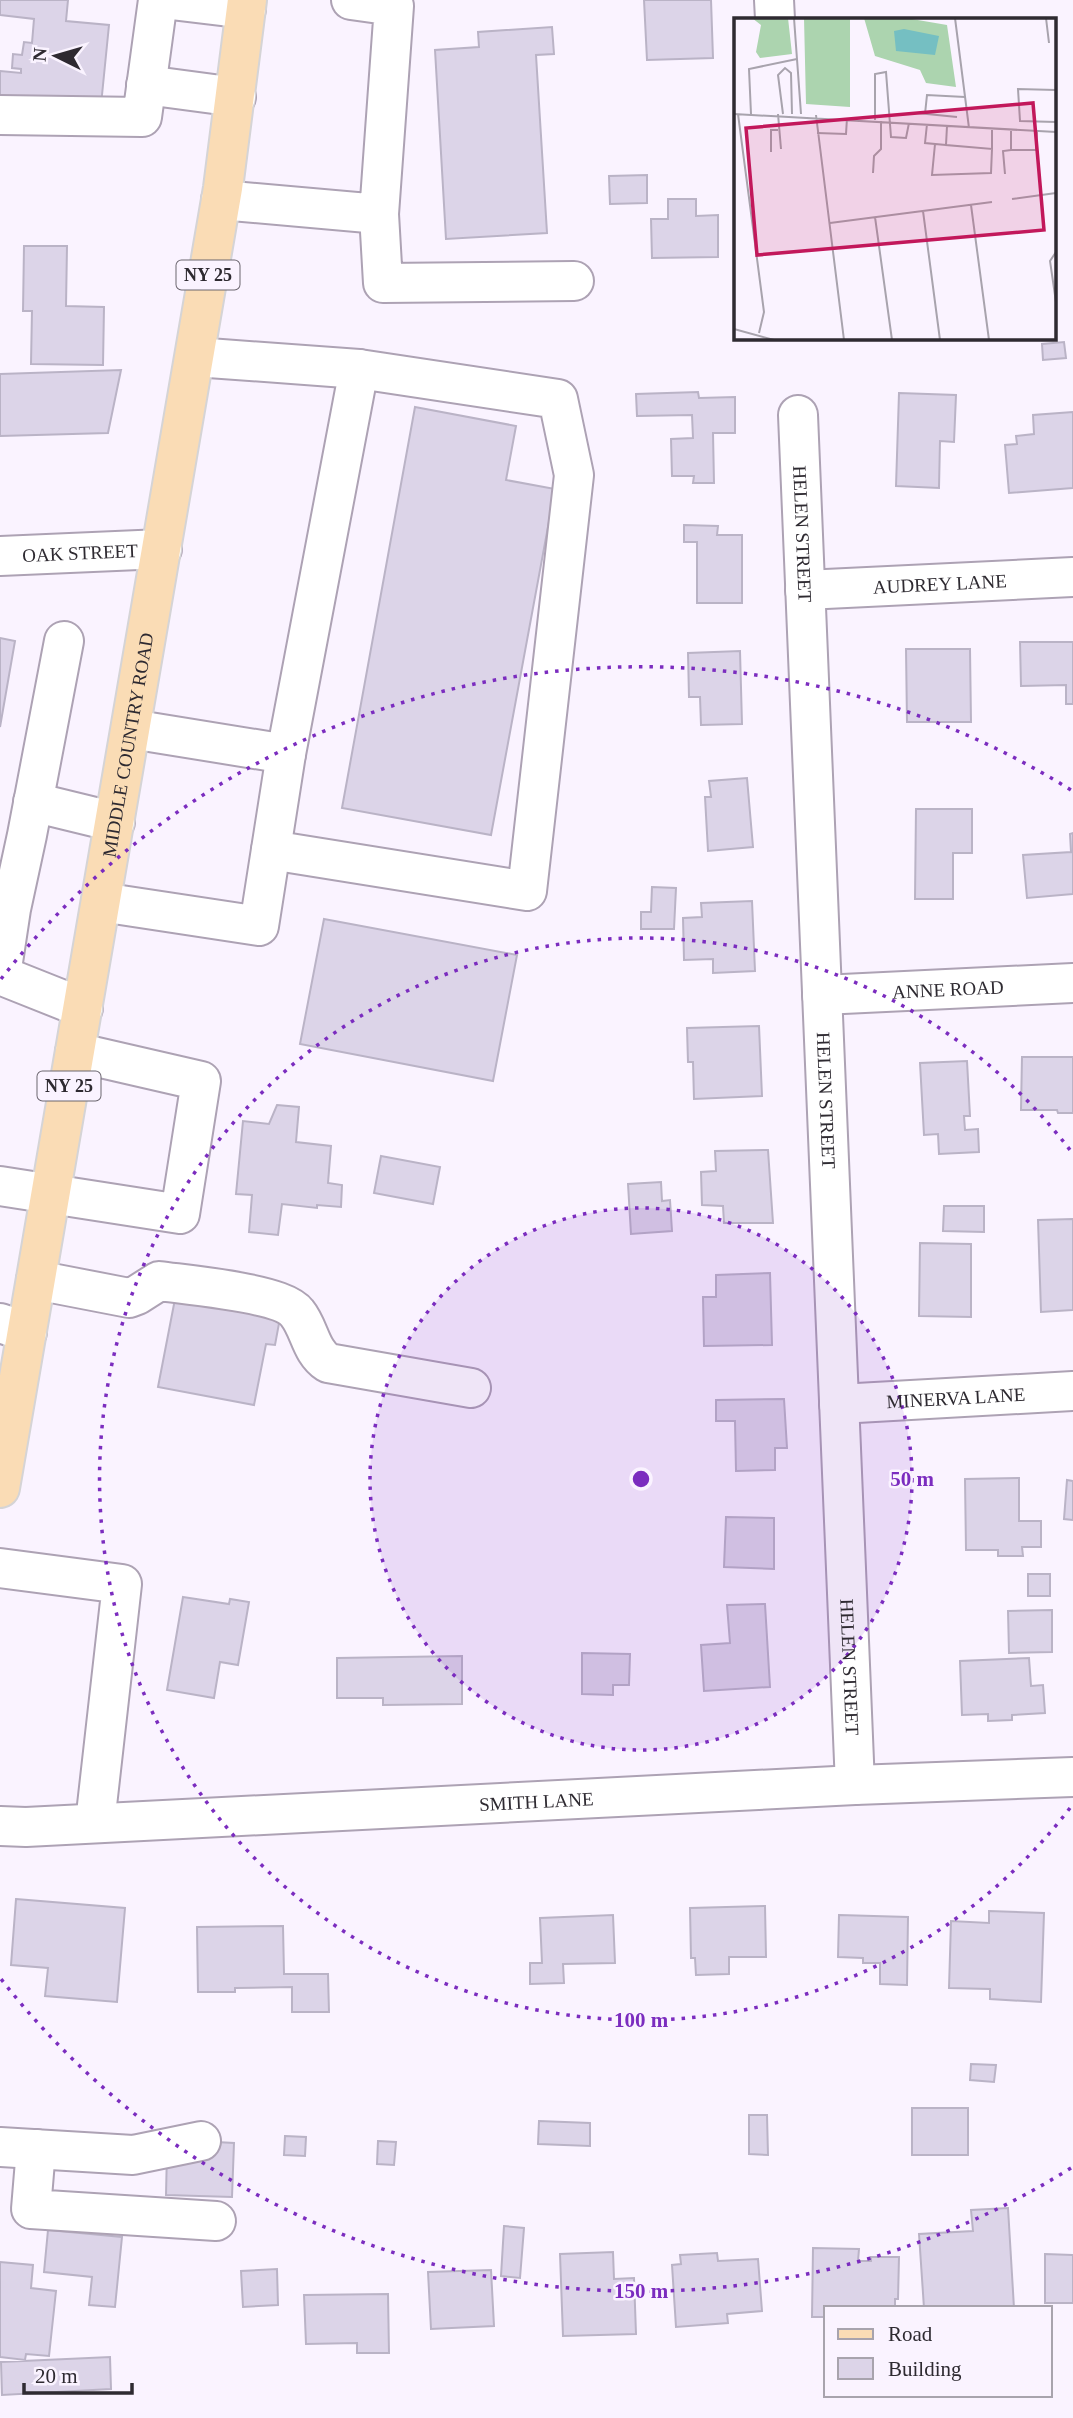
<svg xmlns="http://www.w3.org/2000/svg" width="1073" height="2418" font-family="Georgia,serif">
<rect width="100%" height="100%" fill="#faf3ff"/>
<path fill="#dcd4e8" stroke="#bab3c6" stroke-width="2" d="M0 0H68L66 21 109 25 101 105 0 101V71L21 73V69L12 68 13 54 22 55 24 42 32 43 34 19 0 15Z
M644 0H711L713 58 647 60Z
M552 27 554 54 536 55 547 233 446 239 435 50 479 47 478 32Z
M647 175V203L610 204 609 176Z
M668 199H696V216L718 215V257L652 258 651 219H668Z
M24 246H67L66 306 104 307 103 365 31 364 32 311H23Z
M1064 342 1066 358 1043 360 1042 344Z
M121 370 108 433 0 436V374Z
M698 392 699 398 735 397V433H713L714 483H693L694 476H672L671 439 693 438 692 415 637 416 636 394Z
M899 393 956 395 954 442 940 441 939 488 896 486Z
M415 407 516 426 506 480 555 489 491 835 342 808Z
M1073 412V488L1009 493 1005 445 1017 444 1016 436 1034 434 1033 415Z
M684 525 718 526 717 535H742V603H697V542H684Z
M0 638 15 641 0 727Z
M1020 642H1073V704H1066V685L1021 686Z
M906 649H970L971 722H907Z
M740 651 742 724 701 725 700 697H689L688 653Z
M747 778 753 847 708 851 705 797H711L709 781Z
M916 809H972V853H953V899H915Z
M1073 833V894L1027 898 1023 855 1071 852 1070 834Z
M652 887 676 888 674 929H641V912H651Z
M752 901 755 971 713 973V959L684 960 683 918 702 917 701 903Z
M324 919 517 955 493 1081 300 1044Z
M759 1026 762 1096 694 1099 693 1062H688L687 1028Z
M1022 1057H1073V1113H1058L1057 1110H1021Z
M967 1061 970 1116H964L965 1130 978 1129 979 1152 939 1154 938 1134 924 1135 920 1063Z
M277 1105 299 1107 296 1142 331 1146 328 1183 342 1185 341 1207 317 1205V1208L282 1204 278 1235 249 1232 252 1195 236 1194 243 1121 269 1124Z
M768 1150 773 1223H724L723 1206 702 1205 701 1172 716 1171 715 1151Z
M381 1156 440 1167 433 1204 374 1193Z
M661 1182 662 1201 670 1200 672 1231 631 1234 628 1184Z
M944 1206H984V1232L943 1231Z
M1073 1219V1310L1041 1312 1038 1220Z
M920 1243 971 1244V1317L919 1316Z
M770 1273 772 1345 704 1346 703 1297H716V1275Z
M175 1299 280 1318 275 1345 266 1344 254 1405 158 1387Z
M784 1399 787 1448H775V1470L736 1471 735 1421H716V1400Z
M1019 1478V1521H1041V1547H1022L1023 1556H998V1550H966L965 1479Z
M1067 1480 1073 1481V1520L1064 1519Z
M726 1517 774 1518V1569L724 1567Z
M1028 1574H1050V1596H1028Z
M183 1597 229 1604 230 1599 249 1602 238 1665 220 1662 214 1698 167 1690Z
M765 1604 770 1687 704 1691 701 1645 730 1643 727 1605Z
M1052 1610V1652L1009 1653 1008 1611Z
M582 1653 630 1654 629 1685H613V1695L582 1694Z
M462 1656V1704L383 1705V1698H337V1658Z
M1029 1658 1031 1686 1043 1685 1045 1713 1012 1715V1720L988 1721V1714L962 1715 960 1661Z
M16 1899 125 1908 117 2002 45 1996 48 1968 11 1965Z
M765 1906 766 1957H729V1974L696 1975 695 1958H691L690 1908Z
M989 1911 1044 1913 1041 2002 990 1999V1989L949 1988 951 1921 989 1923Z
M613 1915 615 1963 563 1964 564 1983 530 1984V1963H542L540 1918Z
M839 1915 908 1917 907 1985 880 1984V1963H863V1958L838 1957Z
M283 1926 284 1974H328L329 2012H292V1987L235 1988V1992H198L197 1927Z
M971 2064 996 2065 994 2082 970 2080Z
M912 2108H968V2155H912Z
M749 2115H767L768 2155 749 2154Z
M539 2121 590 2123V2146L538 2144Z
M285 2136 306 2137 305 2156 284 2155Z
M378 2141 396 2142 394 2165 377 2164Z
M216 2142 234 2143 232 2197 166 2195 167 2151 216 2153Z
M1008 2208 1014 2308H924L919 2234 973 2231 971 2210Z
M504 2226 524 2228 520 2278 501 2276Z
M48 2230 122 2237 115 2307 89 2305 92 2277 44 2272Z
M813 2248 859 2249 858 2261H871V2257H899L898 2299H895V2308H826V2317H812Z
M613 2252 614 2279 634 2278 636 2334 563 2336 560 2254Z
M717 2253 718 2261 758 2259 762 2311 727 2314 728 2323 676 2327 672 2265 681 2264 680 2255Z
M1045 2254 1073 2255V2303H1045Z
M0 2262 33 2265 31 2288 56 2291 49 2356 26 2354 25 2360 0 2357Z
M277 2269 278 2305 243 2307 241 2271Z
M491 2270 494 2326 431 2329 428 2272Z
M388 2294 389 2353H357V2343L306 2344 304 2295Z
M110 2357 111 2389 2 2395 1 2362Z"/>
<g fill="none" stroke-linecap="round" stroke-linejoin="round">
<g stroke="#ada2b4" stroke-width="42">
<g id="minor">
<path d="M171 0 246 9"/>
<path d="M774 0 775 19"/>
<path d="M146 85 236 97"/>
<path d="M0 115 142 117 158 0"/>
<path d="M221 200 379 214 394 6 351 0"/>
<path d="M379 214 383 283 574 281"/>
<path id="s1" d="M798 415 855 1785"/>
<path id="s2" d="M0 556 162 549"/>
<path id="s3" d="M805 590 1073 577"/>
<path d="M131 729 286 754 359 369 195 357"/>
<path d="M33 802 115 822"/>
<path d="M271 850 527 891 574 475 558 399 359 369"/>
<path d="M101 902 259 926 286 754"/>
<path d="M0 975 83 1008"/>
<path d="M1 975 11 909 27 835 64 641"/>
<path id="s4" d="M822 995 1073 983"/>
<path d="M0 1186 180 1214 201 1081 75 1052"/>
<path d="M36 1280 129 1298 137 1295 159 1281C187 1285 282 1293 297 1313 310 1329 310 1351 328 1363L471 1388"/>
<path d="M0 1323 27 1332"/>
<path id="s5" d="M839 1404 1073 1391"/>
<path d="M0 1568 122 1584 95 1823"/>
<path id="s6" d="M0 1826 26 1827 855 1785 1073 1777"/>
<path d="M0 2147 133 2155 201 2141"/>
<path d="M36 2149 31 2209 216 2221"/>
</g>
</g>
<g stroke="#d5d4d6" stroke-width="42">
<g id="major">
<path id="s7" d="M0 1488 223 188 247 0"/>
</g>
</g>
<use href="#minor" stroke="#fff" stroke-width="38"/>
<use href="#major" stroke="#fadcb5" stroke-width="38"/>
</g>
<circle cx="641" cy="1479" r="271" fill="#7b2cbf" fill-opacity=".12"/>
<g fill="none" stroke="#7b2cbf" stroke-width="3.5" stroke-dasharray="3.5 7">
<circle cx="641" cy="1479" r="271"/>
<path d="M1070 1808A541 541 0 1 1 1070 1150"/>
<path d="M1071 2168A812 812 0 0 1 1 1979M1 979A812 812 0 0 1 1071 790"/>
</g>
<g text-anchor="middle" stroke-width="5" stroke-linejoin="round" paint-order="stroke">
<g fill="#faf3ff" stroke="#6b666f" stroke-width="2">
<rect x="176.5" y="260.5" width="63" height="29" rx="5"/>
<rect x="37.5" y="1071.5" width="63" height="29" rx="5"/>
</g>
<g font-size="18" font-weight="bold" fill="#2e2a31">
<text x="208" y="281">NY 25</text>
<text x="69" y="1092">NY 25</text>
</g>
<g font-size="19" fill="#2e2a31" stroke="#faf3ff">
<text dy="7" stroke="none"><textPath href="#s1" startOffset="119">HELEN STREET</textPath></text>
<text dy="7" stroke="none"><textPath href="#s2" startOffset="80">OAK STREET</textPath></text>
<text dy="7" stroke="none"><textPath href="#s3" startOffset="135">AUDREY LANE</textPath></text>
<text dy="7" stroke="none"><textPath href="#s7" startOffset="754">MIDDLE COUNTRY ROAD</textPath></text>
<text dy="7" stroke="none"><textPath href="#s4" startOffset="126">ANNE ROAD</textPath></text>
<text dy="7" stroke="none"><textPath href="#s1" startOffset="686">HELEN STREET</textPath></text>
<text dy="7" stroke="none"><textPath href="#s5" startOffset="117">MINERVA LANE</textPath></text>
<text dy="7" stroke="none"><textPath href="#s1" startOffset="1253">HELEN STREET</textPath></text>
<text dy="7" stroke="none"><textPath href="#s6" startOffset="537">SMITH LANE</textPath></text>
</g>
</g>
<g transform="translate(734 18)">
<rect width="322" height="322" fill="#faf3ff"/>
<path d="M18 0H54L58 36 26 40 22 34 27 7ZM70 0H116V89L72 86ZM130 0H172L213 7 222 69 192 65 186 52 141 38Z" fill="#acd4af"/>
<path d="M170 11 205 18 201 37 162 33 160 13Z" fill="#75bfc2"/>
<path fill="none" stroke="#a8a3ad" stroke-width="2" d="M60 0 67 96M221 0 235 110M312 0 315 25M322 72 284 71 286 103 322 104M183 95 223 99M0 96 322 114M4 96 30 294 25 315M17 96 15 51 63 41M44 96 47 131M49 96 44 57 51 50 57 55 58 96M191 96 193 77 231 79M82 97 110 322M141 102V56L152 54 157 119 172 120 175 105M193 106 191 125 212 127M213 108 212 127 258 131V112M277 113V132H302L303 114M83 115 112 116 113 100M201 126 198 157 257 155 258 131M37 134V112H44M139 155 140 138 147 131V103M271 156 269 133 277 132M278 181 322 175M237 187 255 322M189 193 206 322M141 199 158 322M96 205 258 184M322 234 316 243 322 284M0 311 40 322"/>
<path fill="#c2185b" fill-opacity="0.15" stroke="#c2185b" stroke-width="3.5" d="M299 85 310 212 23 237 12 110Z"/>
<rect width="322" height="322" fill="none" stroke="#2e2a31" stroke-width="3.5"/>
</g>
<circle cx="641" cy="1479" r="10" fill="#7b2cbf" stroke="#faf3ff" stroke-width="3.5"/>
<g font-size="21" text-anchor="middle" font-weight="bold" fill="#7b2cbf" stroke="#faf3ff" stroke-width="5" stroke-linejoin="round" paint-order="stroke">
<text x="912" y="1486">50 m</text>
<text x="641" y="2027">100 m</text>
<text x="641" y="2298">150 m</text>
</g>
<rect x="824" y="2306" width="228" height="91" fill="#faf3ff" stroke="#a8a3ad" stroke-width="2"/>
<rect x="838" y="2329" width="35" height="10" fill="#fadcb5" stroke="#a8a3ad" stroke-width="2"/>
<text x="888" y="2341" font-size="21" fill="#2e2a31">Road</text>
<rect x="838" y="2358" width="35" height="21" fill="#dcd4e8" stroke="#a8a3ad" stroke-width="2"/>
<text x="888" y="2376" font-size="21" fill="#2e2a31">Building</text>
<g transform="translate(56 56) rotate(275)" stroke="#faf3ff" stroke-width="5" paint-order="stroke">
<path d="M0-5L12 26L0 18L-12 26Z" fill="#2e2a31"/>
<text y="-10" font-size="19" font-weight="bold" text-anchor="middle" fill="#2e2a31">N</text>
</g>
<path d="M24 2383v10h108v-10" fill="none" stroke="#2e2a31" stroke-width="3.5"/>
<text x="35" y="2383" font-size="21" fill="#2e2a31" stroke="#faf3ff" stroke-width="5" paint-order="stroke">20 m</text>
</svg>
